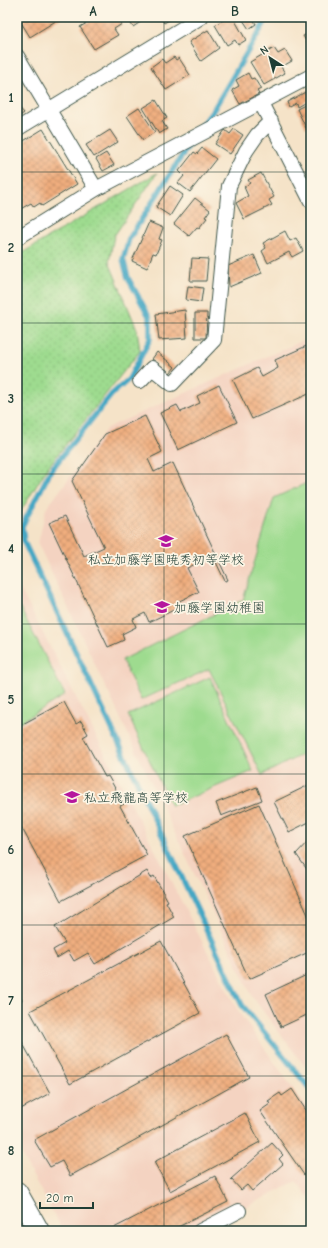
<svg xmlns="http://www.w3.org/2000/svg" width="328" height="1248" font-family="'Comic Neue','Klee One',sans-serif">
<defs>
<pattern id="park-dots" width="8" height="8" patternUnits="userSpaceOnUse"><rect width="8" height="8" fill="#9edb8f"/><path d="M2 2h.1M6 6h.1" fill="none" stroke="#88bd7c" stroke-width="1.8" stroke-linecap="round"/></pattern>
<pattern id="building-cross-hatch" width="8" height="8" patternUnits="userSpaceOnUse"><rect width="8" height="8" fill="#f0ad7e"/><path d="M0 0l8 8M0 8l8-8" fill="none" stroke="#c28e68"/></pattern>
</defs>
<rect width="100%" height="100%" fill="#fcf5e5"/>
<filter id="ink" filterUnits="userSpaceOnUse"><feTurbulence type="fractalNoise" baseFrequency=".025" numOctaves="2"/><feDisplacementMap in="SourceGraphic" scale="8" xChannelSelector="R" yChannelSelector="G"/><feConvolveMatrix kernelMatrix="1 2 1 2 8 2 1 2 1" color-interpolation-filters="sRGB"/></filter>
<filter id="wash" filterUnits="userSpaceOnUse"><feTurbulence type="fractalNoise" baseFrequency=".012" numOctaves="4" result="noise"/><feDisplacementMap in="SourceGraphic" scale="16" xChannelSelector="R" yChannelSelector="G"/><feGaussianBlur stdDeviation="0.9" result="paint"/><feColorMatrix in="noise" values="0 0 0 0 0 0 0 0 0 0 0 0 0 0 0 0 0 1.4 0 .05"/><feComposite in="paint" operator="in"/></filter>
<g filter="url(#wash)">
<rect width="100%" height="100%" fill="#f5e3c8"/>
<path fill="#f4d3c1" d="M311 337V1074L253 998 38 544 46 509 107 428Z
M17 583 238 1011 311 1114V1200L296 1181 200 1231H63L17 1147Z"/>
<path fill="url(#park-dots)" stroke="#5e8c62" d="M157 173 114 236 109 262 137 329 140 351 48 467 17 517V256Z"/>
<path fill="#9edb8f" stroke="#5e8c62" d="M311 481V750L262 775 209 669 141 700 122 660 243 600 274 498Z
M17 602 65 695 17 724Z
M210 677 253 771 171 806 128 715Z"/>
<g fill="none" stroke-linecap="round" stroke-linejoin="round">
<path stroke="#44a7c4" stroke-width="5.5" d="M198 131 212 112 268 17
M190 143 129 239 123 259 128 278 150 318V339L129 379 112 394 51 470 22 526 24 542 242 1005 311 1090"/>
</g>
<g id="blocks">
<path fill="url(#building-cross-hatch)" d="M17 17H62L30 37 22 24 19 25 17 22Z
M97 17H118L122 24 114 29 118 35 94 49 80 27Z
M127 17H148L133 27Z
M161 17H174L164 23Z
M228 17H233L246 40 238 45 235 40 227 45 215 25Z
M241 17H252L256 24 249 29Z
M283 17H298L296 22Z
M208 30 219 48 201 61 189 42Z
M311 32V49L303 36Z
M274 48 278 54 285 50 292 61 281 67 285 73 264 85 250 62Z
M174 57 176 60 179 58 190 75 166 90 151 67 162 59 165 63Z
M248 73 251 79 254 78 261 89 257 91 259 94 240 104 232 90 239 86 236 80Z
M311 89V99L297 107 296 103 289 107 287 102Z
M156 100 167 118 162 121 167 129 159 134 143 108Z
M311 102V126L306 128 297 109Z
M17 105 24 113 17 118Z
M139 108 155 132 143 140 127 116Z
M43 129 77 184 42 206 40 203 34 207 31 203 17 211V156L20 154 17 150V145Z
M234 129 243 135 230 154 215 144 225 130 230 134Z
M110 130 118 142 94 157 86 145Z
M202 148 216 159 190 192 178 183 184 176 179 171 194 152 197 154Z
M106 153 114 165 103 171 96 159Z
M261 173 274 197 269 200 272 205 244 219 236 203 248 196 244 187 250 183 248 180Z
M170 186 183 195 170 216 156 207Z
M195 198 210 210 205 217 207 218 199 228 197 227 189 236 174 224Z
M149 222 163 228 159 239 162 240 156 254 153 253 147 268 132 261Z
M285 231 290 241 296 238 303 251 292 257 289 252 268 263 262 251 266 248 263 243Z
M254 255 262 273 229 287 228 266Z
M192 258 208 259 206 281H190Z
M188 286 203 288 201 302 186 300Z
M185 310 187 338 159 340 156 314Z
M195 313H207L206 338H195Z
M311 344V393L252 419 233 380 257 368 262 377 278 368 275 360Z
M157 352 175 367 170 373 152 359Z
M219 385 237 422 178 450 160 413 177 405 181 412 200 403 197 396Z
M145 416 162 452 148 459 154 472 173 463 228 580 225 581 213 556 187 568 199 592 177 602 180 607 149 622 145 613 133 619 136 627 122 634 124 640 108 647 49 523 65 516 84 556 104 547 72 481 105 434Z
M64 702 76 724 81 721 88 734 83 737 105 777 108 776 124 804 120 806 147 855 61 901 17 819V727Z
M311 784V821L289 832 274 802Z
M257 787 262 800 221 816 216 803Z
M259 804 311 922V951L249 979 185 836Z
M311 838V875L296 854Z
M147 871 151 878 154 876 168 901 166 902 174 917 95 964 88 953 74 961 68 951 57 958 53 950 65 943 55 927Z
M161 941 200 1013 70 1084 30 1011Z
M311 973V1013L281 1027 266 994Z
M17 990 22 1000 17 1003Z
M17 1033 50 1093 19 1110 17 1106Z
M226 1034 249 1077 70 1176 62 1161 50 1167 34 1140Z
M292 1089 311 1118V1170L304 1175 260 1111 270 1104 268 1101 280 1093 282 1096Z
M245 1113 260 1142 170 1191 154 1162Z
M272 1143 283 1155 279 1159 283 1164 252 1191 247 1185 241 1190 231 1179Z
M215 1176 228 1202 170 1231H113L112 1229Z"/>
</g>
</g>
<g filter="url(#ink)">
<use href="#blocks" fill-opacity="0" stroke="#3f564a" stroke-width="1"/>
<g fill="none" stroke-linecap="round" stroke-linejoin="round">
<g stroke="#3f564a" stroke-width="16">
<path id="minor" d="M17 56 96 189
M261 103 311 201
M17 129 201 17
M17 238 96 189 311 76
M140 381 152 368 172 384 214 340 229 186 246 151 257 135 271 121
M200 1231 239 1211"/>
</g>
<g stroke="#3f564a" stroke-width="22">
<path id="secondary" d="M17 1192 39 1231"/>
</g>
<use href="#minor" stroke="#fff" stroke-width="14"/>
<use href="#secondary" stroke="#fff" stroke-width="20"/>
</g>
</g>
<path fill="none" stroke="#1f3d34" stroke-width="1" stroke-opacity="0.55" d="M164 17V1231M17 172H311M17 323H311M17 474H311M17 624H311M17 774H311M17 925H311M17 1076H311"/>
<defs>
<g id="school-bare" transform="scale(1.2)"><path d="M0-5L7-2L0 1L-7-2ZM-4 1L0 2.5L4 1V4Q0 6-4 4Z" fill="#b5179e" stroke="#fcf5e5" stroke-width="2.5" paint-order="stroke"/></g>
</defs>
<g fill-rule="evenodd">
<use href="#school-bare" x="166" y="541"/>
<use href="#school-bare" x="162" y="607"/>
<use href="#school-bare" x="72" y="797"/>
</g>
<g text-anchor="middle" stroke-width="3.5" stroke-linejoin="round" paint-order="stroke">
<g font-size="13" fill="#1f3d34" stroke="#fcf5e5" text-anchor="start">
<text x="166" y="564" text-anchor="middle">私立加藤学園暁秀初等学校</text>
<text x="174" y="612">加藤学園幼稚園</text>
<text x="84" y="802">私立飛龍高等学校</text>
</g>
</g>
<rect width="328" height="1248" fill="none" stroke="#fcf5e5" stroke-width="44"/>
<g transform="translate(270 58) rotate(324)" stroke="#fcf5e5" stroke-width="3" paint-order="stroke">
<path d="M0-3L7 15L0 10L-7 15Z" fill="#1f3d34"/>
<text y="-6" font-size="11" font-weight="bold" text-anchor="middle" fill="#1f3d34">N</text>
</g>
<path d="M40 1202v6h53v-6" fill="none" stroke="#1f3d34" stroke-width="2"/>
<text x="46" y="1202" font-size="12" fill="#1f3d34" stroke="#fcf5e5" stroke-width="3" paint-order="stroke">20 m</text>
<rect x="22" y="22" width="284" height="1204" fill="none" stroke="#1f3d34" stroke-width="1.5"/>
<g font-size="13" text-anchor="middle" font-weight="bold" fill="#1f3d34">
<text x="93" y="16">A</text>
<text x="235" y="16">B</text>
<text x="11" y="102">1</text>
<text x="11" y="252">2</text>
<text x="11" y="403">3</text>
<text x="11" y="553">4</text>
<text x="11" y="704">5</text>
<text x="11" y="854">6</text>
<text x="11" y="1005">7</text>
<text x="11" y="1155">8</text>
</g>
</svg>
